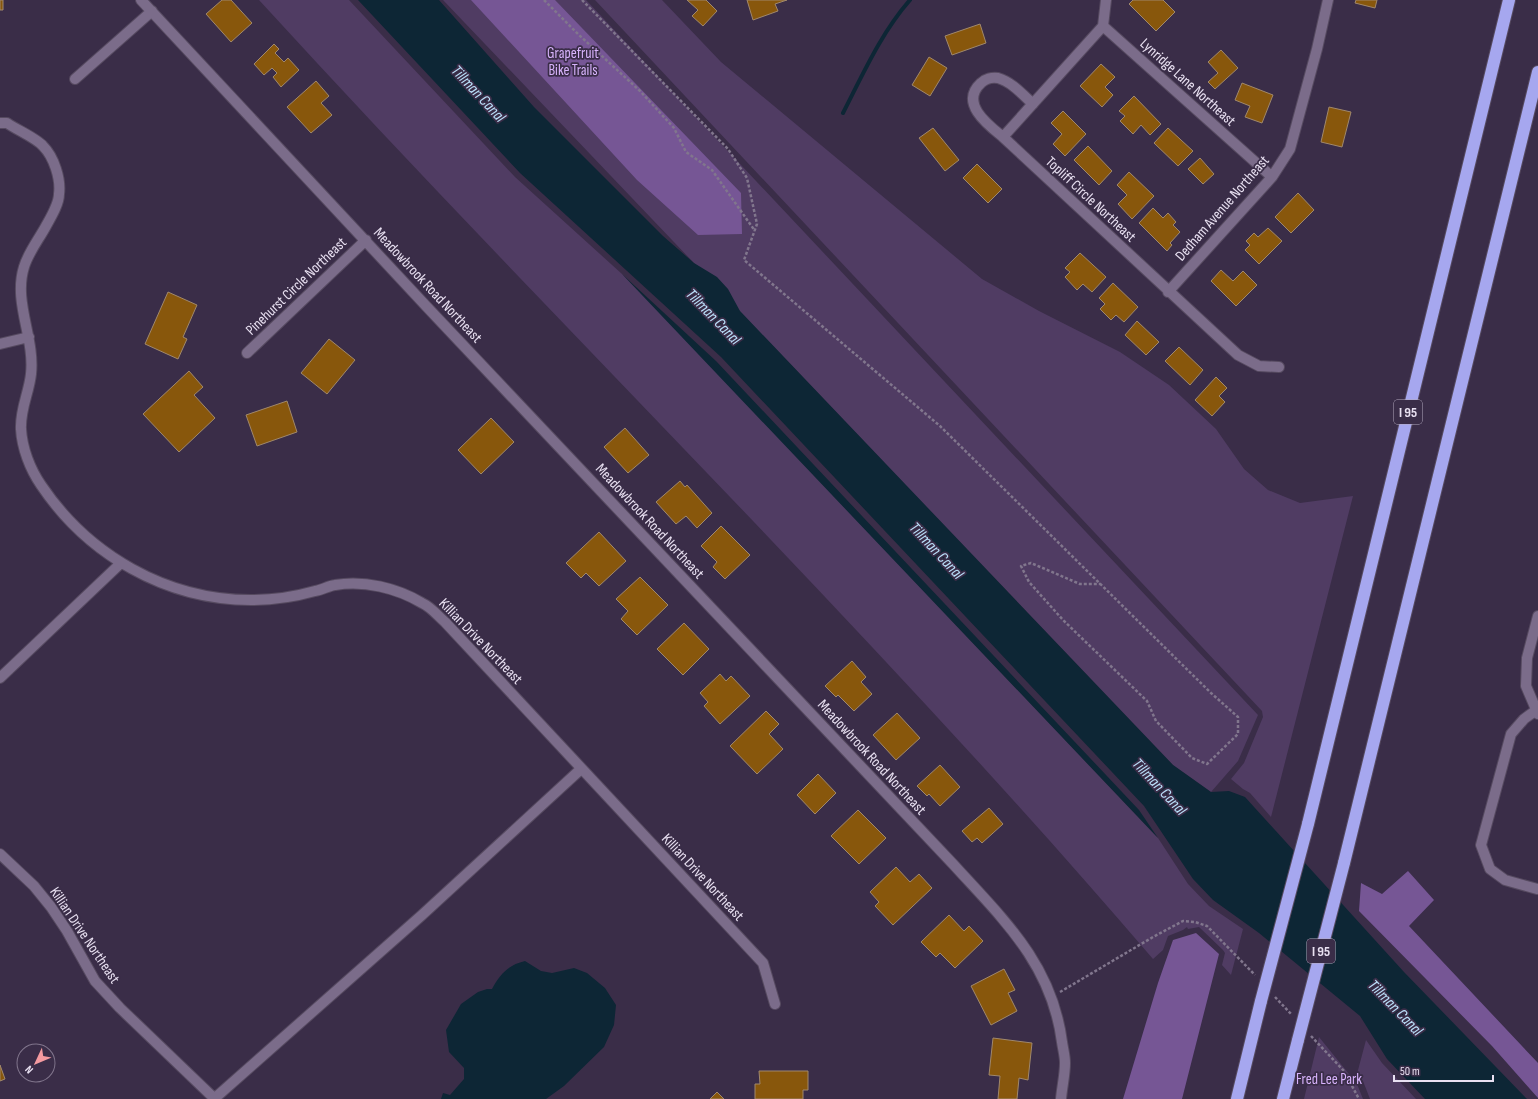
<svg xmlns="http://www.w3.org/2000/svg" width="1538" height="1099" font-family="'Sofia Sans Condensed',sans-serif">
<rect width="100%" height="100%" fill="#3a2d48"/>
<path fill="#503c63" d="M259 0H349L515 177 622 274 641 293 1158 838 1188 884 1209 906 1243 929 1231 975 1222 965 1225 953 1223 950 1199 927 1188 929 1187 927 1183 930 1168 936 1163 950 1153 959C869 627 554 323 259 0Z
M443 0H586L1258 715 1238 761 1211 792 1173 765Z
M595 0H662L721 62 982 279 1039 311 1120 352 1169 385 1216 429 1244 469 1268 490 1300 503 1353 496 1271 817 1250 793 1243 789 1231 779 1244 763 1263 717 1262 711Z
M1319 1037 1357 1084 1363 1099H1304Z
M1366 1040 1382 1063 1416 1099H1370L1363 1081 1357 1074Z"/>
<path fill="#765695" d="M471 0H555L741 193 742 234 698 235 637 180Z
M1408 871 1434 900 1409 926 1538 1063V1098L1492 1046 1359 911 1361 883 1382 894Z
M1196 933 1219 954 1182 1099H1123L1158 983 1173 940Z"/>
<path fill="#0d2635" d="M358 0H439L534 107 663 236 694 263 717 277 728 289 740 311 1173 765 1211 792 1229 791 1245 797 1404 972 1527 1099H1425L1387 1059 1360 1016 1259 933 1213 900 1193 879 1144 806 721 357 520 173Z
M622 274 716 361 1139 810 1158 838Z
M525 961 541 971 552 973 574 968 587 973 605 988 616 1005 614 1025 604 1047 564 1086 546 1099H441L443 1093 450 1095 464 1079V1068L449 1052 446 1030 461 1004 478 992 487 989H492C500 974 508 965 525 961Z"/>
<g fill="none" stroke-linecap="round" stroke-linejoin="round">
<path stroke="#0d2635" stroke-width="4" d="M843 113C863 74 881 33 910 0"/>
</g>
<path fill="#88570c" stroke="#a0886c" d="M0 0H3V10H0Z
M222 0H231L252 23 231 42 206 14Z
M687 0H706L717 11 703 26 692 16 698 10Z
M747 0H787L775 4 778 11 753 20Z
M1133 0H1163L1175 12 1156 31 1129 4Z
M1356 0H1377L1375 8 1355 3Z
M980 24 986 43 952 55 945 36Z
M274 44 279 49 275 53 284 62 288 58 299 70 281 87 273 77 277 73 272 68 264 75 254 64Z
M1221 50 1238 68 1215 89 1208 82 1218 73 1208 62Z
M929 57 947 68 930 96 912 85Z
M1101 64 1115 77 1105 87 1113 95 1102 107 1080 86Z
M316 81 329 96 321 103 332 115 311 133 287 107Z
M1242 83 1273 95 1262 123 1245 117 1250 106 1235 100Z
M1134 96 1161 124 1150 135 1141 125 1133 134 1120 121 1125 116 1119 111Z
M1329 107 1351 112 1342 147 1321 142Z
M1063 111 1086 134 1065 156 1053 144 1062 134 1051 123Z
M933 128 959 160 945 171 919 138Z
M1168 128 1193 151 1178 166 1154 143Z
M1088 146 1112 171 1099 185 1074 160Z
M1200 158 1214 174 1203 184 1188 169Z
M977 164 1002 189 988 203 963 178Z
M1129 172 1154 196 1132 219 1118 204 1127 195 1117 185Z
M1298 193 1314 210 1291 233 1275 217Z
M1153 208 1163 218 1168 213 1176 222 1173 225 1180 232 1170 243 1172 245 1167 251 1139 223Z
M1268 228 1282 241 1259 264 1245 250 1250 245 1246 241 1254 233 1258 237Z
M1080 253 1106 277 1092 292 1083 284 1077 290 1065 277 1070 272 1065 268Z
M1221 270 1233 281 1243 271 1257 285 1236 306 1211 281Z
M1113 283 1138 307 1124 322 1116 315 1111 320 1100 309 1105 304 1099 298Z
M168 292 197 305 183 337 187 339 178 359 145 344Z
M1137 321 1159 342 1146 355 1125 335Z
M329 339 355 360 327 394 301 373Z
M1179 347 1203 370 1190 385 1165 361Z
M189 371 203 387 194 395 215 418 179 452 143 414Z
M1216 377 1227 388 1219 396 1225 402 1212 416 1195 400Z
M287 401 297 432 257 446 246 415Z
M491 418 514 442 481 474 458 450Z
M625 428 649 455 628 473 604 447Z
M680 481 685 487 687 485 712 513 697 528 686 516 676 524 656 502Z
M721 526 750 555 725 579 713 567 717 562 701 546Z
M599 532 626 561 599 586 586 573 581 578 566 563Z
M640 577 668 605 637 635 621 619 628 611 616 599Z
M684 623 709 649 683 675 657 649Z
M852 661 866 677 861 682 872 694 854 711 838 695 836 697 825 686Z
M720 674 726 681 731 676 750 696 720 724 704 706 708 702 700 693Z
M766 711 779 724 769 734 783 749 757 774 730 746Z
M897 713 920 738 896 760 873 735Z
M940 765 960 787 940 806 929 794 927 796 917 786Z
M818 774 836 793 815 814 797 795Z
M989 808 1003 824 982 843 977 838 972 842 962 831Z
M858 810 886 838 859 864 831 836Z
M896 867 910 882 919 874 932 888 893 925 875 906 879 902 870 892Z
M949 915 964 931 969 926 983 941 955 968 940 953 936 957 921 942Z
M1004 969 1015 990 1008 993 1017 1011 991 1025 971 986Z
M993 1038 1032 1043 1028 1080 1019 1078 1017 1099H998L1000 1076 989 1075Z
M0 1065 5 1079 0 1081Z
M759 1071H808V1090H803V1099H755V1084H760Z
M717 1092 724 1099H710Z"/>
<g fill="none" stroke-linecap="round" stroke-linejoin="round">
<g stroke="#564a60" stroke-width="12">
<path id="minor" d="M141 0 427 307 953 864C1003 919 1052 964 1062 1042 1063 1049 1065 1056 1065 1063 1065 1075 1062 1087 1061 1099
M1106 0 1103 26 1272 177
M1103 26 1003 137 1238 355 1259 366 1279 367
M75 79 152 11
M0 123H7C17 130 36 138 43 146 54 157 61 179 59 194 59 204 51 217 46 226 39 239 28 253 24 267 13 302 35 338 31 374 29 393 20 409 21 429 22 448 30 469 41 485 88 555 166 600 251 600 272 600 294 597 315 591 322 590 328 586 335 585 364 580 397 588 422 603 431 607 438 616 445 622L763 963 775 1004
M1003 137C988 125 959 103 981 83 985 79 992 77 998 78 1012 82 1023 95 1033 104
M1168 292 1272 177 1290 149 1317 49 1328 0
M0 344 29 337
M247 353 366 240
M1538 616 1527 658 1526 686 1538 714
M0 678 121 563
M1535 711 1524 719 1511 734 1481 845 1490 869 1505 880 1537 889
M0 854 34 886 51 907 67 931 95 981 120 1008 215 1099
M215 1098 422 915 581 769"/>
</g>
<g stroke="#564a60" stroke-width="14">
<path id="highway" d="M1308 824 1509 0
M1344 863 1538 72
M1237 1099 1261 1001
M1283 1099 1298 1040"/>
</g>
<path stroke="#81768d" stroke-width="2.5" stroke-dasharray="3 2" stroke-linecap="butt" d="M544 0 578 34 640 91 674 128 686 152 712 170 755 231
M582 0 728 149 747 178 757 224 744 260 940 426 1211 693 1238 717V734L1207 764 1192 758 1156 721 1147 701 1063 620 1029 582 1021 566 1031 563 1080 584H1101
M1060 992 1153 937 1183 921 1195 922 1207 926 1255 975
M1275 997 1292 1015
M1311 1036 1344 1071 1359 1099"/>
<use href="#minor" stroke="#7b6c8a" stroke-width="10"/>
<use href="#highway" stroke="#a6a7ef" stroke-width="12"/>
<g stroke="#564a60" stroke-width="14" stroke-linecap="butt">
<path id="highway-bridge" d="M1261 1001 1308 824
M1298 1040 1344 863"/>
</g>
<use href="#highway-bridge" stroke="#a6a7ef" stroke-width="12"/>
</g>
<g text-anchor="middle" stroke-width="3.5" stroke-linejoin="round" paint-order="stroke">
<g fill="#3a2d48" stroke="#b4abbf" stroke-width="1">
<rect x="1394" y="400" width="28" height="24" rx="3"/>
<rect x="1307" y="939" width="28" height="24" rx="3"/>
</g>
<g font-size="14" font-weight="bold" fill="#e9e1f2">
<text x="1408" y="417">I 95</text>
<text x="1321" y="956">I 95</text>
</g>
<g font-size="15" fill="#d8b3fc" stroke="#3a2d48">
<text x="573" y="58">Grapefruit<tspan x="573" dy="17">Bike Trails</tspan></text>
<text x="1329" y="1084">Fred Lee Park</text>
</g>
<g font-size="15" fill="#e9e1f2" stroke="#3a2d48">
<text transform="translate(1188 82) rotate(42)" y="5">Lynridge Lane Northeast</text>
<text transform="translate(1091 199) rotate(43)" y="5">Topliff Circle Northeast</text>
<text transform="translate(1222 208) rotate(-49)" y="5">Dedham Avenue Northeast</text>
<text transform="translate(428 285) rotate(47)" y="5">Meadowbrook Road Northeast</text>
<text transform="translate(296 286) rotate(-44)" y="5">Pinehurst Circle Northeast</text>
<text transform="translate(650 521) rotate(47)" y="5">Meadowbrook Road Northeast</text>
<text transform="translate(481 641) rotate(46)" y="5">Killian Drive Northeast</text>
<text transform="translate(872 757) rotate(47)" y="5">Meadowbrook Road Northeast</text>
<text transform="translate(703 877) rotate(47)" y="5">Killian Drive Northeast</text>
<text transform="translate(85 935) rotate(56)" y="5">Killian Drive Northeast</text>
</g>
<g font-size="16" font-style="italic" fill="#bbe1fb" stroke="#3a2d48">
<text transform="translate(479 93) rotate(47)" y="6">Tillman Canal</text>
<text transform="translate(714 316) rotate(46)" y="6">Tillman Canal</text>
<text transform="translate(937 550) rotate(47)" y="6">Tillman Canal</text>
<text transform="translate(1160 786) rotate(47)" y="6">Tillman Canal</text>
<text transform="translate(1396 1007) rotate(46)" y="6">Tillman Canal</text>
</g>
</g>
<g transform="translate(36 1063) rotate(226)"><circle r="19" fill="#3a2d48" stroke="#80758c"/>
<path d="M0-3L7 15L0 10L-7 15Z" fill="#f49aa0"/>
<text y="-6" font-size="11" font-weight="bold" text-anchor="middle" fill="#e9e1f2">N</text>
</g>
<path d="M1394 1075v6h99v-6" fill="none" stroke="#e9e1f2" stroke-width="2"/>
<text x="1400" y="1075" font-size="12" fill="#e9e1f2" stroke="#3a2d48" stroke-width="3" paint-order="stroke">50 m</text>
</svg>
